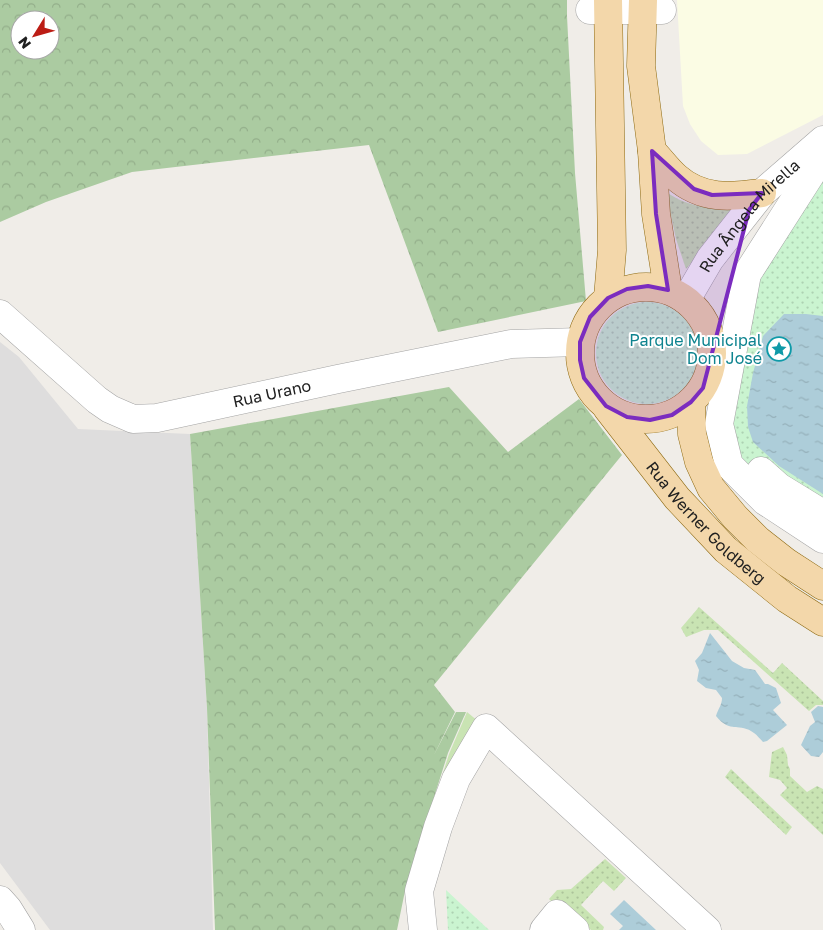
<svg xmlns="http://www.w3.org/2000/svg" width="823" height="930" font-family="'Golos Text',sans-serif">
<defs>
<pattern id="grass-dots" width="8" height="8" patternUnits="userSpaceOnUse" patternTransform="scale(1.25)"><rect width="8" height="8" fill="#c9e4b3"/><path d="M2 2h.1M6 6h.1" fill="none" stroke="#acc39a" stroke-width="1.8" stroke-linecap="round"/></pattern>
<pattern id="forest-crowns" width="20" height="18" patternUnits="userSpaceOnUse" patternTransform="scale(1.25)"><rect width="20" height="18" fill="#abcba1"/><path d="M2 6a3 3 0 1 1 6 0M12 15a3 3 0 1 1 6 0" fill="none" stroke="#93ae8a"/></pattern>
<pattern id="park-dots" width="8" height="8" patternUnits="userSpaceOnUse" patternTransform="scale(1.25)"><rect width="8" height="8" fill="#caf4d0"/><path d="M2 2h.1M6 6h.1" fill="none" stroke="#add1b2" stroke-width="1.8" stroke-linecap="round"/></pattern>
<pattern id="water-ripples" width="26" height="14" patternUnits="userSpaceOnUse" patternTransform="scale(1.25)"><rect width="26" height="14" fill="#adcdd9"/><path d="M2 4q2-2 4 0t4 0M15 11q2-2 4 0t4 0" fill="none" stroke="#95b0ba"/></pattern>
</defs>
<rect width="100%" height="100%" fill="#f0ede8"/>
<path fill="#dedddd" d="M0 342 19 357 78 429 190 434 207 708 213 930H50L0 863Z"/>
<path fill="#fbfce4" d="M677 0H823V115L747 154 718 155 701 141 690 124 683 106Z"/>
<path fill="url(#grass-dots)" d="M666 192C690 208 708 208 737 208L686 269 676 239Z
M699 607 773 673 782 663 823 701V705H816L809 711 718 630H704L686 637 681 628Z
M783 747 787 755 788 765 790 769V776L807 792 817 786 823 789V835L780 795 787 788 780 780 769 777 772 752Z
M731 769 792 827 786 835 725 777Z
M605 859 626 878 614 891 603 881 581 905 604 927 603 930H591L568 907 562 912 549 899 557 890 571 889Z"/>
<path fill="url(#forest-crowns)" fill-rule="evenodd" d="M0 0H567V16L575 173 586 301 438 332 369 145 132 172 46 202 0 222ZM20 20H50V50H20Z
M449 387 508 452 579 399 622 455 434 685 455 712 434 755 456 712H466L448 753 406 886 397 930H215L207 708 190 434Z"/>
<path fill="url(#park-dots)" d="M823 162V537L731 464 721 425 748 274Z
M596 353a51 51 0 1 1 102 0a51 51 0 1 1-102 0Z
M446 890 489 930H448Z"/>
<path fill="#c9e4b3" d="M467 712 485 727 436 795 449 754Z"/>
<path fill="url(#water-ripples)" d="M784 314H806L823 316V494L779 466 753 442 748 427 747 406 753 373 763 336Z
M710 633 732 661 744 668 755 670 765 684H768L776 688 781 703 773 710 787 725 767 741 763 742C760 739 757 735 754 733 740 722 730 734 716 716 718 709 722 705 722 698L716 690 706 688 697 681 699 670 695 661 702 653Z
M818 706 823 707V752L819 757 811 756 801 745 810 726 815 722 811 712Z
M624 900 656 930H619L623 926 610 914Z"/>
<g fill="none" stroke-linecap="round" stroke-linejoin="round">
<g stroke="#a4a4a4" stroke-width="29">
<g id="minor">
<path d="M590 10H662"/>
<path d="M823 161 818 163 747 274 719 424 729 465 765 501 823 539"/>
<path id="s1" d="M686 300 710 259 762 193 823 140"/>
<path id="s2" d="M0 314 97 400 110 409 133 419 157 418 338 379 511 344 580 342"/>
<path d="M761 471 779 487 823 514"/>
<path d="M0 900 8 909 21 930"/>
<path d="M423 930 419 891 438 827 456 779 486 728 707 930"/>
<path d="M544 930 557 914 575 930"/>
</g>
</g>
<g stroke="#8d6910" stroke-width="29">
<g id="major">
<path d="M608 0 612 250 608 298"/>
<path d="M643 0 641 66 652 151 656 214 668 290"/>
<path d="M652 151C660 159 667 169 676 177 702 200 730 197 762 193"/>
<circle cx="646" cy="353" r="66"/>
<path d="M691 402 692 434 699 462 711 488 735 517 758 540 786 562 823 586"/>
<path id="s3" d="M607 408 677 498 726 550 787 599 823 622"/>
</g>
</g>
<use href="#minor" stroke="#fff" stroke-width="28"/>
<use href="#major" stroke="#f3d7aa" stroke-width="28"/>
</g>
<path fill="#7b2cbf" fill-opacity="0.2" stroke="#7b2cbf" stroke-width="4" stroke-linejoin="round" d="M652 151 694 189 712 195 762 193 749 210 703 388 691 402 672 415 650 420 627 417 606 406 584 378 580 360V342L590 317 608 298 627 289 648 286 668 290 656 214Z"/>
<defs>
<g id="sight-ring" transform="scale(1.25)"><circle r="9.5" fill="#fff" stroke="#0f9aa8" stroke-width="1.5"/><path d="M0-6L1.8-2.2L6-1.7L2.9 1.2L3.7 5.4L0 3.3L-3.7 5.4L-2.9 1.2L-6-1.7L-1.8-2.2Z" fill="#0f9aa8"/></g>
</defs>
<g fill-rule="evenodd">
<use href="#sight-ring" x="779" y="349"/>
</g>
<g text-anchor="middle" stroke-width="4" stroke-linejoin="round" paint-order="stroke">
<g font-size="16" fill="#202020" stroke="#fff">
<text dy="6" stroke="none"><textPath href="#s1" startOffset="106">Rua Ângela Mirella</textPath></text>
<text dy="6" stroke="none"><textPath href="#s2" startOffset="312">Rua Urano</textPath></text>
<text dy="6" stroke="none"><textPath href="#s3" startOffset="152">Rua Werner Goldberg</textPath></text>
</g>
<g font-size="16" fill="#0d838f" stroke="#fff" text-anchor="end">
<text x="762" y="346">Parque Municipal<tspan x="762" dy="18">Dom José</tspan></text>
</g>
</g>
<g transform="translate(35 35) rotate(233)"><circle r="24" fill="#ffffff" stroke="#a6a6a6"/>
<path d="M0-4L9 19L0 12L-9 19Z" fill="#bc1d15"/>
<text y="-8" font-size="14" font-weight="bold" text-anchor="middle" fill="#202020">N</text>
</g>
</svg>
